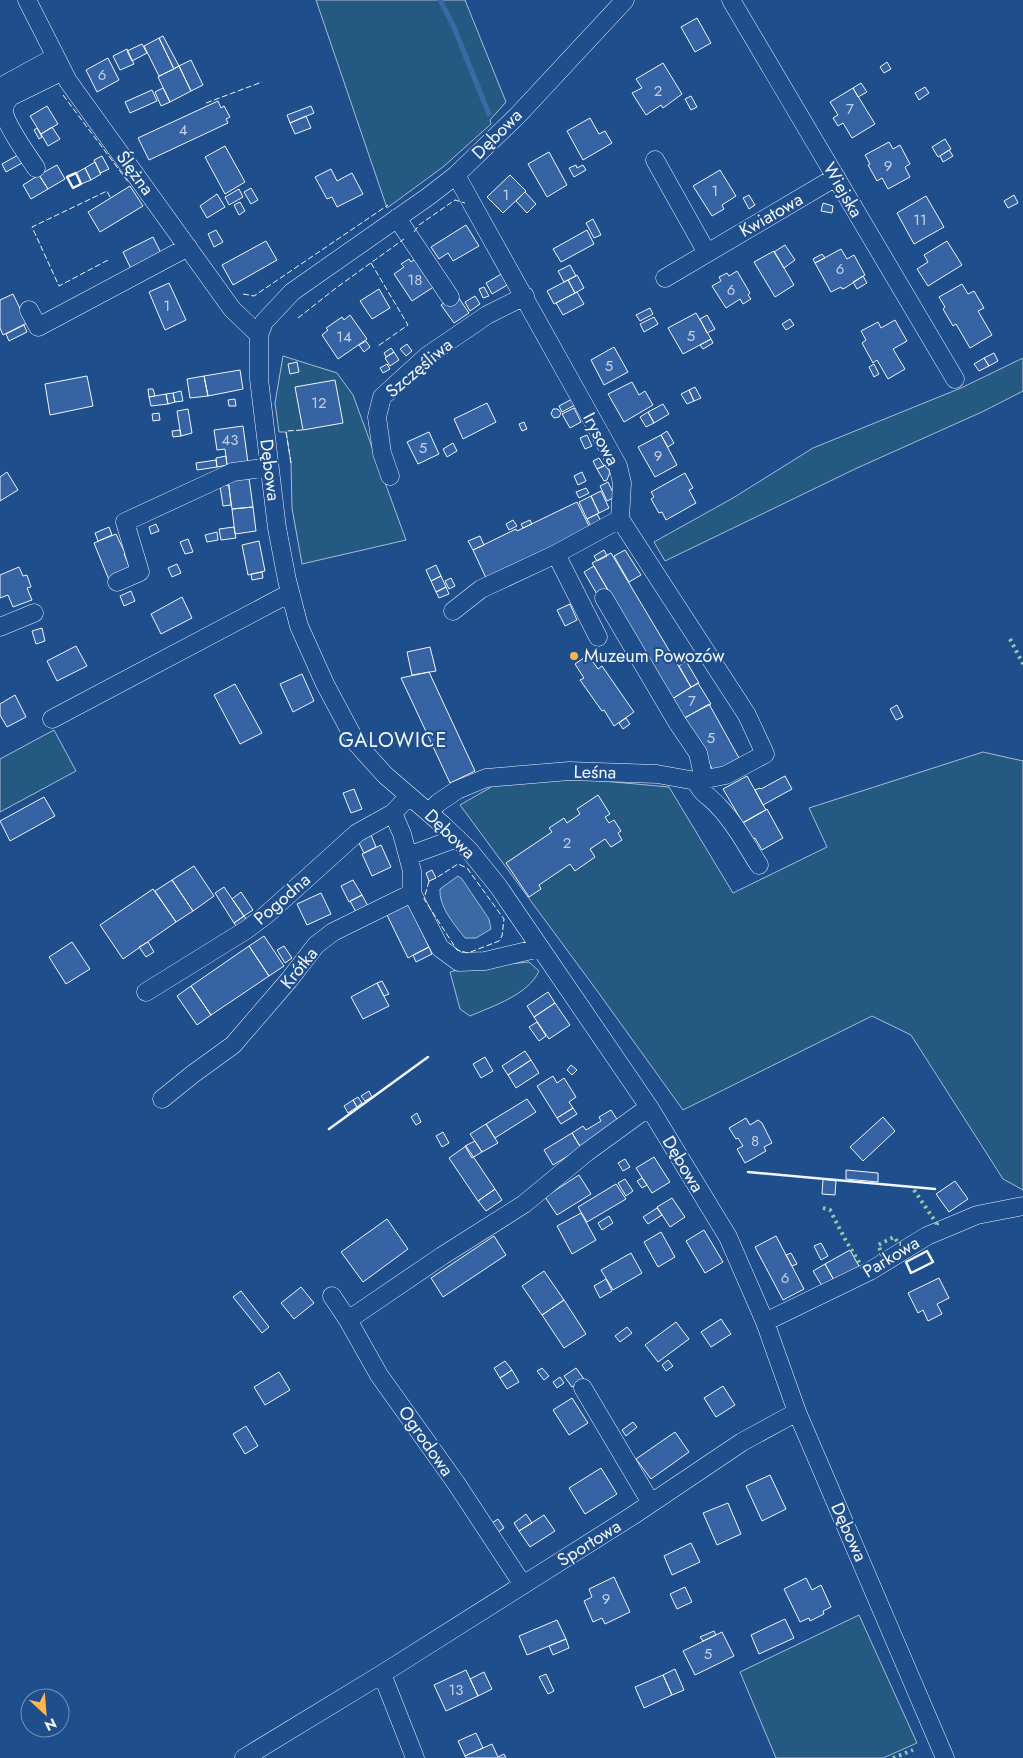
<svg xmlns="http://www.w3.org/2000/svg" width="1023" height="1758" font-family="Jost,sans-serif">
<rect width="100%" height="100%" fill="#1f4e8c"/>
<path fill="#245a82" stroke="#a8bbd7" d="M316 0H465L506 102 490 120 491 124 443 167 387 208Z
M283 356 337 373 353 395 406 540 302 564 292 508 291 463 286 432H279L275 403Z
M1023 358V391L984 411 855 469 665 561 654 542 733 498 813 448 961 388Z
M54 730 76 771 0 812V759Z
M983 752 1023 761V1190L1003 1179 911 1035 872 1016 683 1110 598 992 460 805 493 786 569 778 669 787 733 893 827 847 809 808Z
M529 962 539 971C528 995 493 1006 470 1016L460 1009 450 972 465 968Z
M859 1615 917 1743 883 1758H776L740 1672Z"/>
<path fill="#3b69a3" stroke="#a8bbd7" d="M458 876 462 879 489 919 491 929 476 938H465C454 924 439 907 440 889Z"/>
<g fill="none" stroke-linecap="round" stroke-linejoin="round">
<path stroke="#3b69a3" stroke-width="5" d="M440 0 453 25 489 114"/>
</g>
<path fill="#3563a3" stroke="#f2f6ff" d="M697 18 711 43 695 52 681 27Z
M163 36 179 66 174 69 159 38Z
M159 38 174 69 159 76 144 46Z
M142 44 147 53 132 61 127 51Z
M127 49 134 64 120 70 113 56Z
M108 58 119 80 97 92 86 70Z
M191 60 203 85 191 91 179 66Z
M887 62 891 69 884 73 880 67Z
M663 63 682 94 663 108 661 105 646 115 632 93 642 88 636 79Z
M179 66 191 91 170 102 158 77Z
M861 83 867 92 858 97 853 88Z
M925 87 929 93 919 100 915 93Z
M163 88 170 102 161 106 155 92Z
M853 88 875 124 852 138 843 123 838 126 833 118 838 115 830 102Z
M152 90 157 101 130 113 125 102Z
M691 96 697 107 691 110 685 99Z
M218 101 221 108 224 106 230 117 226 119 228 123 149 160 138 138Z
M47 106 58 124 41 134 30 116Z
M311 106 314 113 290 123 287 115Z
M306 116 311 128 295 134 290 123Z
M590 118 599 134 605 131 612 143 583 160 567 131Z
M52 127 60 139 48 146 41 134Z
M37 128 42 137 39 139 34 130Z
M945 139 951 149 938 157 932 147Z
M889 142 893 149 900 145 910 164 905 167 910 177 888 189 882 178 877 181 868 165 870 164 865 155Z
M225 146 245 182 225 194 205 157Z
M949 150 953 156 943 162 940 156Z
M549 152 567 185 547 197 528 164Z
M18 155 22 163 6 172 2 164Z
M102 156 109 169 100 173 94 160Z
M95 162 101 174 91 180 85 168Z
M57 165 65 179 48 189 39 175Z
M576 165 577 168 583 165 586 170 574 177 569 168Z
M85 168 91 180 81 184 76 173Z
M331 169 337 181 352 173 363 194 337 207 332 197 327 199 315 177Z
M720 170 736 196 722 205 724 209 712 216 693 186Z
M39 175 48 189 31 199 23 185Z
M510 175 526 191 503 213 487 197Z
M130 186 143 206 100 232 88 212Z
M251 188 258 200 251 204 244 192Z
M239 189 243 197 229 205 225 197Z
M525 192 536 204 527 213 516 201Z
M217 194 225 207 207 218 200 206Z
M749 195 755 205 749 209 743 198Z
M1014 195 1018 203 1008 208 1004 201Z
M926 196 944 227 914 244 897 213Z
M240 202 245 211 239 215 234 205Z
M823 203 833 206 832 213 821 211Z
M593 219 601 235 594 238 586 223Z
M466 225 479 246 453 261 448 253 439 259 431 247Z
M216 230 223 242 214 247 208 234Z
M587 230 594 244 561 262 553 249Z
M153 237 163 257 133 273 123 252Z
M266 241 277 260 233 285 222 265Z
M947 241 962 265 928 286 917 269 928 262 924 255Z
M785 245 795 260 784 268 774 252Z
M841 249 847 259 854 255 865 275 845 288 842 289 841 287 831 292 815 263Z
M774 251 794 285 775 297 754 262Z
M822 254 825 258 815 263 813 259Z
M417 258 435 286 412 301 394 274 404 267 401 264 409 259 411 262Z
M570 265 576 276 564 282 558 271Z
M737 271 750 293 748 295 751 299 743 304 740 299 726 308 712 286 721 281 719 277 727 273 729 276Z
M503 273 509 284 492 294 486 283Z
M577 275 584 288 575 293 568 280Z
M863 276 867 283 857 289 853 282Z
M568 280 575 293 554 304 547 291Z
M169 283 186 320 165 330 149 292Z
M962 284 968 294 974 291 984 308 978 311 992 335 970 348 956 324 953 326 943 309 945 307 939 297Z
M484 287 489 296 483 298 479 289Z
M379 289 390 308 372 319 360 301Z
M577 292 584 304 563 315 556 303Z
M13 294 27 323 3 335 0 328V300Z
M456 294 469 313 454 323 441 305Z
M475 296 480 304 470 311 465 302Z
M650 308 653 314 640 321 636 315Z
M696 313 711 339 683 354 668 328Z
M350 315 367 339 338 359 322 335 328 330 326 328 342 317 344 320Z
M707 315 715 329 707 333 700 319Z
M654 317 658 324 644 332 640 324Z
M790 319 794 325 786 330 782 324Z
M895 320 907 341 893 349 905 369 888 379 877 360 873 363 862 343 866 340 861 331 878 322 881 328Z
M24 325 27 332 9 341 6 334Z
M711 339 713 343 703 349 700 345Z
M366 341 370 347 364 352 359 345Z
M407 344 412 351 406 356 400 349Z
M614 347 628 372 604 385 591 360Z
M391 348 394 352 386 357 384 353Z
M394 352 399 360 390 366 385 358Z
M994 353 998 361 989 366 984 358Z
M984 358 989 366 979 371 974 364Z
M297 362 299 372 290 374 288 364Z
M387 364 390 369 383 373 380 368Z
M874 364 879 374 874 377 869 367Z
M240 370 243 389 208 396 204 376Z
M87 376 93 406 50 415 45 384Z
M204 376 208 396 190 398 187 379Z
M335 380 343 423 303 430 295 387Z
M632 382 639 395 645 391 653 405 624 422 608 394Z
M695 387 701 398 694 401 689 390Z
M148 389H153L155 396 149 397Z
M689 390 694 401 687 404 681 394Z
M181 391 183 401 175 402 173 393Z
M173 393 175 402 168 404 166 394Z
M166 394 168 404 151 406 149 397Z
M235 399 236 406H229L228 400Z
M572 399 575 405 562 412 559 406Z
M487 403 496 422 463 439 454 419Z
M663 404 669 414 654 423 648 412Z
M574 408 581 422 570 428 562 414Z
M188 409 192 433 181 436 177 411Z
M553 409H558L561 413 559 417 554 418 551 414Z
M648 412 654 423 646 427 640 417Z
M159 413 160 420 153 421 152 414Z
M524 422 527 429 522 431 519 424Z
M243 426 248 463 227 465 225 449 217 450 214 430Z
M180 430 181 436 173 437 172 431Z
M667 431 674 443 668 447 661 435Z
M429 432 439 454 418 464 407 442Z
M587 435 592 446 585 449 580 438Z
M661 435 677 465 655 477 638 447Z
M453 443 457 451 447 457 443 449Z
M226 456 227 465 217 467 216 458Z
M599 458 604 466 597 469 593 461Z
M216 460 217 467 197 470 196 463Z
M605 465 610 472 607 480 604 481 597 469Z
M7 472 18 490 0 501V477Z
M582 472 586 481 578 485 574 476Z
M685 473 693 488 689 490 696 503 666 520 662 512 659 513 651 499 654 497 651 492Z
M249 478 253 507 232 509 228 481Z
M608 482 615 497 607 501 600 486Z
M229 485 231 505 223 506 220 486Z
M586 488 589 493 579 498 576 492Z
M601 491 609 508 599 513 591 496Z
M591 496 599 513 587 519 579 502Z
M577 502 590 528 486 578 473 550 516 529 517 531Z
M253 507 256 531 235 534 232 509Z
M597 514 601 521 591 526 587 519Z
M513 520 517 526 509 530 506 524Z
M530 520 532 524 523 528 521 524Z
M156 524 159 531 151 534 149 527Z
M109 527 112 535 98 541 95 533Z
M234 527 236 538 221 540 219 529Z
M217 532 218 540 207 542 205 535Z
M116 534 125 553 124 554 131 571 109 580 94 543Z
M480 536 484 545 473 550 468 541Z
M188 539 193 552 185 554 180 542Z
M259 541 265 571 248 575 242 545Z
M604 550 607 556 597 561 594 556Z
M625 550 641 575 629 582 614 556Z
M611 553 691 687 672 699 592 563Z
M177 564 181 573 172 577 168 568Z
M436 565 441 576 431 581 426 570Z
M594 566 608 590 598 596 584 572Z
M19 567 23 576 27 575 31 587 27 588 32 600 13 607 8 595 0 598V575Z
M262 572 263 578 252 580 251 574Z
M441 576 446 587 436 592 431 581Z
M451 578 455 586 449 589 445 581Z
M446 587 449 594 439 598 436 592Z
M131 591 135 601 124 606 120 596Z
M182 597 192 618 161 634 151 614Z
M570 604 577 620 565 626 557 610Z
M42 628 45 641 36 644 32 631Z
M76 646 87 666 57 681 47 661Z
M430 647 436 671 412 675 407 652Z
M588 655 598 669 602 666 634 712 614 726 604 710 602 711 580 680 584 678 575 664Z
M686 661 699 683 691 687 679 666Z
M429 672 475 771 450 783 401 678Z
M302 674 314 701 293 712 280 684Z
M698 683 711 704 684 718 672 699Z
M235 684 262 733 240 744 214 695Z
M15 695 26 717 7 727 0 715V704Z
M709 704 739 758 714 772 683 719Z
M897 705 903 717 896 720 890 709Z
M626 718 630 724 623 729 619 723Z
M747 776 766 810 743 823 723 789Z
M785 776 792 789 763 805 755 790 760 788 761 789Z
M354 789 362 809 351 813 343 793Z
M598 795 610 814 605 817 609 823 614 820 621 831 618 833 622 840 611 847 605 839 590 849 595 857 575 871 570 864 539 885 541 889 529 897 506 863 552 832 549 828 564 818 567 823 580 814 577 809Z
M44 797 55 816 10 841 0 821Z
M767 809 783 838 762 850 755 838 751 840 742 823Z
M371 835 376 847 364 853 358 841Z
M381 845 391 867 372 876 362 854Z
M194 866 214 896 193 911 172 880Z
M432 870 436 878 429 881 426 873Z
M172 880 193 911 176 922 155 891Z
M353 880 362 895 349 902 341 886Z
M224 887 244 916 234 923 215 893Z
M153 889 176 922 123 959 100 925Z
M241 892 253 910 244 916 232 899Z
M321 893 331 914 307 925 297 904Z
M362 895 369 908 357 914 350 901Z
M408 904 429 947 408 958 387 915Z
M244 916 248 922 238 929 234 923Z
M264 936 284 966 269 976 249 946Z
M72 942 90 969 66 984 49 957Z
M148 942 154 952 146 957 139 947Z
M249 946 269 976 211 1015 191 986Z
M284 946 292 958 285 963 277 950Z
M429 947 432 954 416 962 413 955Z
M382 981 389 994 384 996 377 983Z
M377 983 389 1006 363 1019 351 997Z
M191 986 211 1015 197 1025 177 996Z
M548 992 555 1003 534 1017 527 1006Z
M555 1003 570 1025 549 1039 534 1017Z
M537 1022 546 1036 539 1041 529 1027Z
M525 1051 531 1060 508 1075 502 1066Z
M485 1057 493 1071 481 1078 473 1064Z
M531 1060 539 1073 516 1088 508 1075Z
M571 1065 577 1070 572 1075 567 1070Z
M553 1076 557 1083 564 1078 576 1097 569 1102 573 1108 557 1118 537 1086Z
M369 1091 372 1097 365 1101 361 1096Z
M358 1097 362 1103 357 1107 353 1100Z
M527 1099 536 1112 495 1138 486 1124Z
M353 1100 357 1107 348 1113 344 1106Z
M573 1108 577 1114 561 1124 557 1118Z
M611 1110 620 1124 581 1148 572 1133 583 1126 586 1130 601 1121 599 1117Z
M417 1113 421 1122 416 1125 411 1117Z
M883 1117 895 1131 863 1161 850 1147Z
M746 1118 750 1125 758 1120 762 1123 772 1143 764 1147 766 1151 745 1163 737 1149 743 1146 738 1138 736 1139 729 1128Z
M486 1124 498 1143 482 1152 470 1134Z
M443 1132 449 1143 442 1147 436 1136Z
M572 1133 581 1148 553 1165 544 1150Z
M475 1141 482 1152 472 1158 465 1146Z
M466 1146 495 1189 478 1201 449 1158Z
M654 1157 670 1182 652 1193 636 1168Z
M625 1159 630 1167 623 1171 618 1163Z
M846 1170 878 1173V1182L846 1179Z
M579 1175 591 1194 557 1215 545 1197Z
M642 1178 647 1185 642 1188 637 1181Z
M625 1179 633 1191 626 1196 618 1183Z
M823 1179 836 1181 835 1195 822 1194Z
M955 1181 968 1199 949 1212 936 1194Z
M616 1184 626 1199 587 1222 578 1207Z
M495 1189 502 1200 486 1211 478 1201Z
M672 1198 685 1217 670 1227 657 1207Z
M657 1208 662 1215 648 1224 643 1217Z
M581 1213 596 1240 572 1254 557 1226Z
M609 1216 613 1223 602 1230 598 1223Z
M387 1219 408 1249 363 1282 341 1252Z
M704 1230 723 1262 705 1273 686 1241Z
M661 1232 675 1257 658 1267 644 1242Z
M494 1236 506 1255 443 1297 431 1278Z
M776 1236 804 1289 783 1300 755 1247Z
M821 1243 828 1256 821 1260 814 1246Z
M850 1250 860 1268 835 1282 825 1264Z
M631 1253 642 1273 613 1290 601 1270Z
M791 1253 797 1264 792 1266 786 1255Z
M825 1264 835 1282 824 1289 813 1271Z
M544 1271 564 1300 542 1315 522 1286Z
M939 1278 949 1298 937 1304 942 1314 928 1321 923 1310 918 1313 908 1293Z
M606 1279 612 1291 600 1298 594 1286Z
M301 1287 314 1303 294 1319 281 1303Z
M241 1291 269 1327 262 1333 233 1297Z
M564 1300 586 1334 564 1348 542 1315Z
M721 1319 731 1334 711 1347 701 1332Z
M676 1322 689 1339 658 1362 645 1345Z
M627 1327 632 1333 620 1342 615 1336Z
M668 1360 673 1366 666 1371 662 1365Z
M505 1361 512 1370 500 1378 494 1368Z
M542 1368 549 1376 544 1380 537 1371Z
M576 1368 584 1379 572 1387 564 1376Z
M512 1370 519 1382 507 1389 500 1378Z
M279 1372 290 1390 265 1405 254 1387Z
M560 1377 564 1383 557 1388 553 1382Z
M723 1386 735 1405 716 1417 704 1398Z
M572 1398 588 1423 569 1435 553 1410Z
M633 1422 637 1427 626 1436 622 1430Z
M246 1426 258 1446 245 1454 233 1434Z
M675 1432 689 1452 651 1479 636 1459Z
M601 1468 617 1494 585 1514 569 1488Z
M770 1475 786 1509 762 1521 746 1486Z
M728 1503 741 1534 717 1545 703 1513Z
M526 1514 532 1523 519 1531 514 1523Z
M544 1515 555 1531 530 1547 519 1531Z
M498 1519 504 1528 498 1532 492 1523Z
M691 1543 700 1562 672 1575 664 1556Z
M614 1577 630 1612 605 1624 602 1618 593 1622 584 1601 592 1597 589 1589Z
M806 1578 812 1590 821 1585 831 1607 823 1611 824 1614 810 1621 809 1618 800 1622 784 1589Z
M685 1587 692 1602 677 1609 670 1594Z
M785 1619 794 1638 759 1654 751 1635Z
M557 1620 566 1639 527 1655 519 1636Z
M714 1631 716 1635 703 1641 700 1637Z
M722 1632 734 1656 695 1675 683 1651Z
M566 1639 569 1648 553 1655 549 1646Z
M675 1669 684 1690 672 1695 663 1675Z
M466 1670 478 1696 446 1711 434 1685Z
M484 1672 492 1689 478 1696 470 1679Z
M546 1674 554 1691 548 1694 539 1677Z
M663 1675 672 1695 644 1708 635 1687Z
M476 1733 483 1748 465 1756 458 1741Z
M492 1744 498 1757 504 1754 506 1758H466L465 1756Z"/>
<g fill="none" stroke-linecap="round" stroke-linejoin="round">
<g stroke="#f2f6ff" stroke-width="19">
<path id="minor" d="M27 0 68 81 232 309 259 335
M625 0 518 115 456 175 429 196 292 292 264 322 259 335V379L277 528 287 580 299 626 325 684 357 744 385 775 443 825 469 850 498 886 649 1107 728 1237 765 1322 797 1412 945 1758
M731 0 955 379
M0 87 55 57
M655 160 707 253
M36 168C28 156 6 125 4 112 3 106 7 101 10 97L63 71
M397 218 450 297
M665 278 836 177
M29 310 38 327 188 247
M390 476 382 453 377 417 382 397 427 356 487 315 525 296
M556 554 598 637
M117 582 140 572 125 522 233 472 269 467
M604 598 677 722 698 753 704 780
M453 611 481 589 556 554 620 519
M0 627 34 613
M52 719 290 593
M696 781C701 794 711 797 719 807 735 823 746 845 759 865
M429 812 438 803 457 790 486 778 569 771 657 774 696 781 726 775 765 754 747 715 620 519 622 483 618 466 456 175
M393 813 402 834 412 871V893L440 948 459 962 485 961 540 948
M408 856 457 838
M146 992 246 930 266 915 357 833 393 813 409 796
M162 1099 193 1074 233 1045 289 980 316 945 333 932 412 893
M332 1296 348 1320 379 1375 456 1483 523 1585
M348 1320 442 1256 524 1204 587 1152 649 1107
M765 1322 870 1271 927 1236 977 1215 1023 1206
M583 1388 651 1503
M382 1674 415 1758
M244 1758 382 1674 632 1516 742 1442 797 1412"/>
</g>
<use href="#minor" stroke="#1f4e8c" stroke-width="18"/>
<path stroke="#97c8a6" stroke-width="4" stroke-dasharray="2.5 4" stroke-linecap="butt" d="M1010 639 1023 664
M914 1190 937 1224 936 1225
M823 1208 830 1210 846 1241 862 1267 864 1266
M880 1255 882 1254 878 1245 894 1237 899 1244H901
M893 1758 913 1750"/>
<path stroke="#f2f6ff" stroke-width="1" stroke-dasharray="6 2.5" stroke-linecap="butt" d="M63 95 129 183
M206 103 262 82
M110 197 107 191 32 227 59 286 110 259
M414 232 419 225 455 200 465 203
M371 263 408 325 378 346
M243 294 254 296 388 205
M298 318 336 288 404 239
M291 463 286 431 303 430
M429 881 424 899 457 950 468 953 499 941 502 936 504 919 467 868 458 864 436 878"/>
<path stroke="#f2f6ff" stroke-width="2.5" d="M76 173 81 184 73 188 67 177Z
M329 1129 428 1057
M748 1172 935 1189
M927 1251 933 1262 911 1273 906 1262Z"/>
</g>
<circle fill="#ffb74d" stroke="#1f4e8c" stroke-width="2" cx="574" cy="656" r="5"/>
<g text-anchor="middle" stroke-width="4" stroke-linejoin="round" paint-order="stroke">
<g font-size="15" fill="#c3d1e8">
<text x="102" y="80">6</text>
<text x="658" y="96">2</text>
<text x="850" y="114">7</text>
<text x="183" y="135">4</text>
<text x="888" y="171">9</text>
<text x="715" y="196">1</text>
<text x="506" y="200">1</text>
<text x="920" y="225">11</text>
<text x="840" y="274">6</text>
<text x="415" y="285">18</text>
<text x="731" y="295">6</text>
<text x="167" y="311">1</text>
<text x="691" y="341">5</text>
<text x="344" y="342">14</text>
<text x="609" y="371">5</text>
<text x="319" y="408">12</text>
<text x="230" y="445">43</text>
<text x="423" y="453">5</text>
<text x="658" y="461">9</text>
<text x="692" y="706">7</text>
<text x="711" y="743">5</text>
<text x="567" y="848">2</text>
<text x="755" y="1146">8</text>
<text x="785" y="1283">6</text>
<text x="606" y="1604">9</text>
<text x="708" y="1659">5</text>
<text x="456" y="1695">13</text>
</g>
<g font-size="18" fill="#f2f6ff" stroke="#1f4e8c">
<text transform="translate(497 134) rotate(-45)" y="6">Dębowa</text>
<text transform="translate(135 173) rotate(54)" y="6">Ślężna</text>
<text transform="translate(843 190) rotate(60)" y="6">Wiejska</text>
<text transform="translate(771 215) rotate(-30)" y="6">Kwiatowa</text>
<text transform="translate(419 368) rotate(-40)" y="6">Szczęśliwa</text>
<text transform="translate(601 439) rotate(62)" y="6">Irysowa</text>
<text transform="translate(270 470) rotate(83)" y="6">Dębowa</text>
<text transform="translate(595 772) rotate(1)" y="6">Leśna</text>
<text transform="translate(450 834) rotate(44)" y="6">Dębowa</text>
<text transform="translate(282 899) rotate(-41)" y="6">Pogodna</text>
<text transform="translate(299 968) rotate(-51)" y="6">Krótka</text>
<text transform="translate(683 1164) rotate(59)" y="6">Dębowa</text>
<text transform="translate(891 1257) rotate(-31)" y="6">Parkowa</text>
<text transform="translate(426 1441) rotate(55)" y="6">Ogrodowa</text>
<text transform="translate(849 1532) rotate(66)" y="6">Dębowa</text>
<text transform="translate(589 1543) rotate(-32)" y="6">Sportowa</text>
</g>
<g font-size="18" fill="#f2f6ff" stroke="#1f4e8c" text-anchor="start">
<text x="584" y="662">Muzeum Powozów</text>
</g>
<g font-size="20" letter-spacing="1" fill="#f2f6ff" stroke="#1f4e8c">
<text x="393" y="747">GALOWICE</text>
</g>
</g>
<g transform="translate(45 1713) rotate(154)"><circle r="24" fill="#1f4e8c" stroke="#7391ba"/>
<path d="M0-4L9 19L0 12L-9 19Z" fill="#ffb74d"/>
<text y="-8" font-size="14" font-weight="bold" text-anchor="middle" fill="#f2f6ff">N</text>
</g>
</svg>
